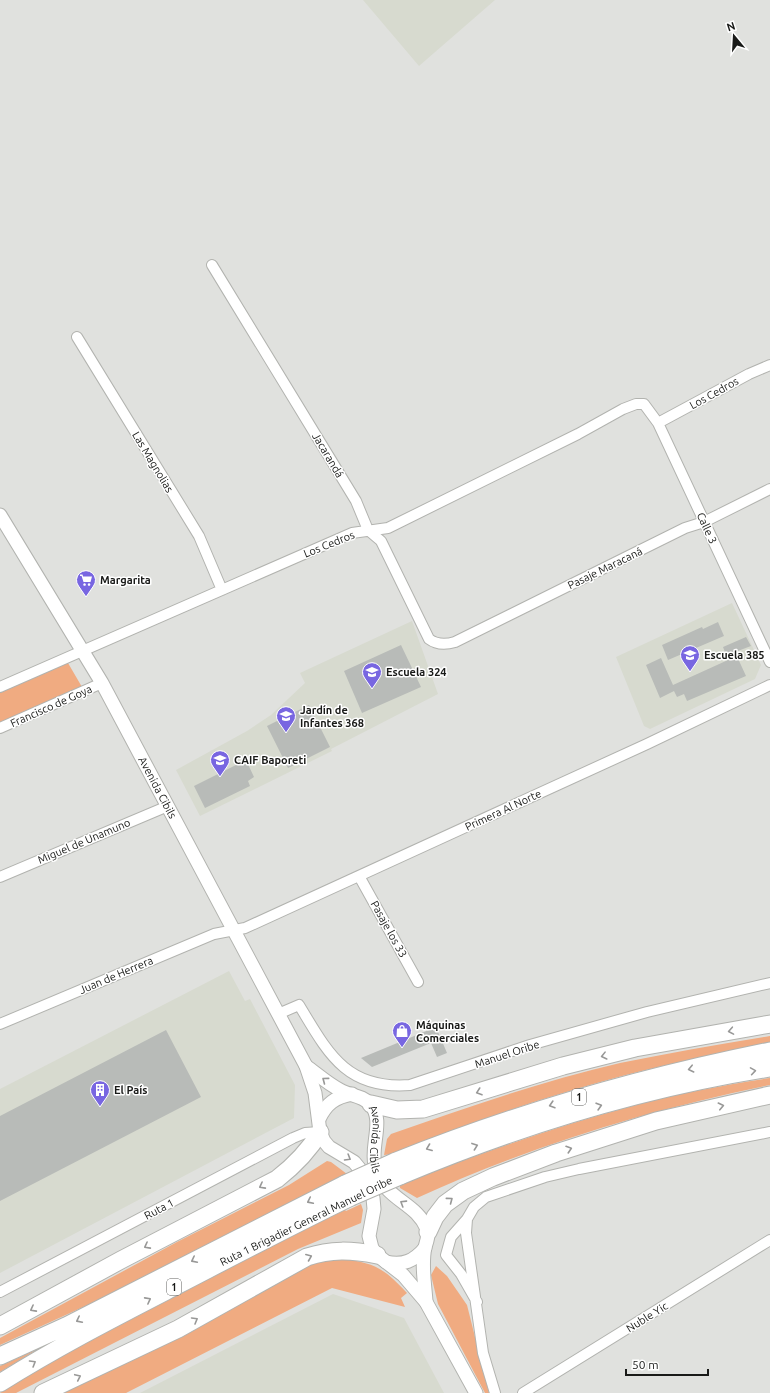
<svg xmlns="http://www.w3.org/2000/svg" width="770" height="1393" font-family="Ubuntu,sans-serif">
<rect width="100%" height="100%" fill="#e0e1de"/>
<path fill="#d7dacf" d="M363 0H495L419 66Z
M732 603 761 665 755 679 650 729 644 726 616 657Z
M412 621 438 694 331 749 332 751 200 816 176 770 247 731 271 715 305 683 300 673Z
M229 971 245 1001 250 999 295 1085 294 1118 0 1273V1089Z
M333 1294 404 1318 444 1393H140Z"/>
<path fill="#f0ab81" d="M68 663 82 687 0 724V690Z
M770 1036V1043C721 1053 671 1063 622 1076 544 1097 468 1123 393 1154L384 1155 387 1139 391 1134C466 1108 542 1081 620 1063 670 1053 720 1044 770 1036Z
M770 1078V1085C649 1110 530 1146 417 1198L400 1188V1186L405 1182C481 1153 557 1126 636 1105 680 1093 725 1085 770 1078Z
M327 1161 331 1162 347 1174 92 1303 0 1345V1338L177 1242 289 1185Z
M361 1204 363 1210 361 1223 298 1249 16 1393H0L40 1367 291 1236 345 1210 346 1211Z
M339 1258C374 1263 383 1267 407 1293L401 1298 405 1307 332 1288 126 1393H53L182 1337 313 1263Z
M436 1266 447 1276 467 1305 489 1393H485L438 1304 431 1275Z
M40 1348 0 1372V1366Z"/>
<path fill="#b8bbb8" d="M718 622 724 636 668 660 662 645 702 627 703 629Z
M746 637 751 646 735 652 746 676 687 701 684 694 677 697 674 691 660 698 646 665 661 658 673 685 728 660 723 647Z
M401 645 421 687 362 713 344 671Z
M309 705 330 747 288 768 267 726Z
M246 760 254 777 248 781 250 786 205 808 194 786Z
M436 1027 447 1053 437 1057 431 1043 372 1067 361 1058Z
M166 1030 201 1097 0 1201V1116Z"/>
<g fill="none" stroke-linecap="round" stroke-linejoin="round">
<g stroke="#b2b3af" stroke-width="12">
<path id="minor" d="M212 265 356 501 368 530 381 541 429 639C437 645 445 645 455 642L685 528 704 522 770 489
M77 337 199 536 222 590
M658 423 749 374 770 365
M0 687 352 533 388 528 578 434 623 409 636 404H644L658 423 770 662
M0 728 102 683
M359 876 418 982
M0 877 168 806
M278 1014 299 1005C328 1053 346 1090 410 1085L530 1045 647 1012 770 983
M0 1024 214 934 245 928 647 744 770 685
M467 1219 466 1233 483 1353 495 1393
M0 1292 293 1138 305 1133 320 1132
M477 1302 461 1274 446 1255 451 1237 467 1219 474 1207 486 1197 545 1177 579 1169 770 1132
M523 1393 770 1240"/>
</g>
<g stroke="#b2b3af" stroke-width="15">
<g id="tertiary">
<path id="s1" d="M0 515 102 683 306 1066 315 1093 320 1132 324 1141 329 1147 354 1162 359 1168 373 1198 374 1209 369 1236 372 1248 377 1255 403 1275 426 1302 476 1393"/>
<path id="s2" d="M306 1066C317 1074 328 1084 340 1090 350 1096 362 1095 370 1104 385 1119 370 1146 375 1165 383 1201 415 1200 427 1229 429 1236 427 1241 425 1247 421 1265 425 1284 426 1302"/>
<path d="M319 1119C326 1104 335 1097 352 1094"/>
<path d="M386 1262C403 1266 414 1261 425 1248"/>
</g>
</g>
<g stroke="#b2b3af" stroke-width="19">
<path id="trunk" d="M371 1104 397 1110 423 1109 563 1066 635 1048 770 1024
M394 1162C516 1113 641 1077 770 1051
M400 1176C519 1126 643 1088 770 1068
M428 1232 435 1217 445 1204 463 1191 493 1177 556 1153 656 1121 770 1095
M0 1326 121 1260 277 1179C295 1165 308 1152 320 1132
M0 1356 66 1326 345 1184
M0 1383C57 1347 118 1316 178 1285 236 1255 293 1225 351 1197
M43 1393 178 1329 307 1257C331 1249 352 1250 377 1255"/>
</g>
<use href="#minor" stroke="#fff" stroke-width="10"/>
<use href="#tertiary" stroke="#fff" stroke-width="13"/>
<use href="#trunk" stroke="#fff" stroke-width="17"/>
<g stroke="#b2b3af" stroke-width="19" stroke-linecap="butt">
<path id="trunk-bridge" d="M345 1184 394 1162
M351 1197 400 1176"/>
</g>
<use href="#trunk-bridge" stroke="#fff" stroke-width="17"/>
</g>
<defs><path id="oneway-chevron" d="M-2-3.5L2.5 0L-2 3.5" fill="none" stroke-width="1.6" stroke-linecap="round" stroke-linejoin="round"/></defs>
<g stroke="#989897">
<use href="#oneway-chevron" transform="translate(731 1031) rotate(170)"/>
<use href="#oneway-chevron" transform="translate(604 1056) rotate(166)"/>
<use href="#oneway-chevron" transform="translate(691 1069) rotate(167)"/>
<use href="#oneway-chevron" transform="translate(753 1071) rotate(-9)"/>
<use href="#oneway-chevron" transform="translate(325 1080) rotate(-143)"/>
<use href="#oneway-chevron" transform="translate(479 1092) rotate(161)"/>
<use href="#oneway-chevron" transform="translate(552 1105) rotate(163)"/>
<use href="#oneway-chevron" transform="translate(599 1106) rotate(-16)"/>
<use href="#oneway-chevron" transform="translate(721 1106) rotate(-13)"/>
<use href="#oneway-chevron" transform="translate(475 1146) rotate(-20)"/>
<use href="#oneway-chevron" transform="translate(429 1148) rotate(159)"/>
<use href="#oneway-chevron" transform="translate(569 1149) rotate(-18)"/>
<use href="#oneway-chevron" transform="translate(348 1158) rotate(31)"/>
<use href="#oneway-chevron" transform="translate(262 1186) rotate(152)"/>
<use href="#oneway-chevron" transform="translate(450 1200) rotate(-37)"/>
<use href="#oneway-chevron" transform="translate(310 1201) rotate(154)"/>
<use href="#oneway-chevron" transform="translate(403 1203) rotate(-148)"/>
<use href="#oneway-chevron" transform="translate(147 1246) rotate(152)"/>
<use href="#oneway-chevron" transform="translate(309 1257) rotate(-22)"/>
<use href="#oneway-chevron" transform="translate(194 1260) rotate(153)"/>
<use href="#oneway-chevron" transform="translate(148 1300) rotate(-28)"/>
<use href="#oneway-chevron" transform="translate(33 1309) rotate(152)"/>
<use href="#oneway-chevron" transform="translate(79 1320) rotate(153)"/>
<use href="#oneway-chevron" transform="translate(195 1320) rotate(-30)"/>
<use href="#oneway-chevron" transform="translate(33 1363) rotate(-31)"/>
<use href="#oneway-chevron" transform="translate(78 1377) rotate(-25)"/>
</g>
<defs>
<g id="supermarket-pin" transform="scale(1)"><path d="M0 17L-7.5 6A9.5 9.5 0 1 1 7.5 6Z" fill="#7866e1" stroke="#fff"/><path d="M-6-5.5h2.5l.6 2H6L4.5 2H-2.5L-4.4-4H-6ZM-1.5 3.2a1.3 1.3 0 1 0 .1 0ZM3 3.2a1.3 1.3 0 1 0 .1 0Z" fill="#fff"/></g>
<g id="school-pin" transform="scale(1)"><path d="M0 17L-7.5 6A9.5 9.5 0 1 1 7.5 6Z" fill="#7866e1" stroke="#fff"/><path d="M0-5L7-2L0 1L-7-2ZM-4 1L0 2.5L4 1V4Q0 6-4 4Z" fill="#fff"/></g>
<g id="shop-pin" transform="scale(1)"><path d="M0 17L-7.5 6A9.5 9.5 0 1 1 7.5 6Z" fill="#7866e1" stroke="#fff"/><path d="M-5-2.5h2.3a2.7 3.5 0 0 1 5.4 0H5L5.5 6h-11ZM-1.5-2.5h3a1.5 2.3 0 0 0-3 0Z" fill="#fff"/></g>
<g id="building-pin" transform="scale(1)"><path d="M0 17L-7.5 6A9.5 9.5 0 1 1 7.5 6Z" fill="#7866e1" stroke="#fff"/><path d="M-4-6H4V6H1V3H-1V6H-4ZM-2.5-4.3h1.7v1.8h-1.7ZM.8-4.3h1.7v1.8H.8ZM-2.5-1h1.7V.8h-1.7ZM.8-1h1.7V.8H.8Z" fill="#fff"/></g>
</defs>
<g fill-rule="evenodd">
<use href="#supermarket-pin" x="86" y="580"/>
<use href="#school-pin" x="690" y="655"/>
<use href="#school-pin" x="372" y="672"/>
<use href="#school-pin" x="286" y="716"/>
<use href="#school-pin" x="220" y="760"/>
<use href="#shop-pin" x="402" y="1031"/>
<use href="#building-pin" x="100" y="1090"/>
</g>
<g text-anchor="middle" stroke-width="3" stroke-linejoin="round" paint-order="stroke">
<g fill="#fff" stroke="#5e5f5d" stroke-width="1">
<rect x="572" y="1089" width="14" height="16" rx="3"/>
<rect x="167" y="1279" width="14" height="16" rx="3"/>
</g>
<g font-size="10" font-weight="bold" fill="#191a18">
<text x="579" y="1101">1</text>
<text x="174" y="1291">1</text>
</g>
<g font-size="11" fill="#191a18" stroke="#fff">
<text transform="translate(714 393) rotate(-29)" y="4">Los Cedros</text>
<text transform="translate(328 455) rotate(59)" y="4">Jacarandá</text>
<text transform="translate(153 462) rotate(59)" y="4">Las Magnolias</text>
<text transform="translate(707 528) rotate(65)" y="4">Calle 3</text>
<text transform="translate(329 544) rotate(-22)" y="4">Los Cedros</text>
<text transform="translate(605 568) rotate(-26)" y="4">Pasaje Maracaná</text>
<text transform="translate(51 706) rotate(-24)" y="4">Francisco de Goya</text>
<text dy="4" stroke="none"><textPath href="#s1" startOffset="315">Avenida Cibils</textPath></text>
<text transform="translate(503 810) rotate(-25)" y="4">Primera Al Norte</text>
<text transform="translate(84 841) rotate(-23)" y="4">Miguel de Unamuno</text>
<text transform="translate(389 929) rotate(61)" y="4">Pasaje los 33</text>
<text transform="translate(116 975) rotate(-23)" y="4">Juan de Herrera</text>
<text transform="translate(507 1054) rotate(-18)" y="4">Manuel Oribe</text>
<text dy="4" stroke="none"><textPath href="#s2" startOffset="112">Avenida Cibils</textPath></text>
<text transform="translate(159 1209) rotate(-28)" y="4">Ruta 1</text>
<text transform="translate(306 1221) rotate(-26)" y="4">Ruta 1 Brigadier General Manuel Oribe</text>
<text transform="translate(647 1317) rotate(-32)" y="4">Nuble Yic</text>
</g>
<g font-size="11" font-weight="bold" fill="#191a18" stroke="#fff" text-anchor="start">
<text x="100" y="584">Margarita</text>
<text x="704" y="659">Escuela 385</text>
<text x="386" y="676">Escuela 324</text>
<text x="300" y="714">Jardín de<tspan x="300" dy="13">Infantes 368</tspan></text>
<text x="234" y="764">CAIF Baporeti</text>
<text x="416" y="1029">Máquinas<tspan x="416" dy="13">Comerciales</tspan></text>
<text x="114" y="1094">El País</text>
</g>
</g>
<g transform="translate(734 36) rotate(342)" stroke="#ffffff" stroke-width="3" paint-order="stroke">
<path d="M0-3L7 15L0 10L-7 15Z" fill="#191a18"/>
<text y="-6" font-size="11" font-weight="bold" text-anchor="middle" fill="#191a18">N</text>
</g>
<path d="M626 1369v6h82v-6" fill="none" stroke="#191a18" stroke-width="2"/>
<text x="632" y="1369" font-size="12" fill="#191a18" stroke="#ffffff" stroke-width="3" paint-order="stroke">50 m</text>
</svg>
